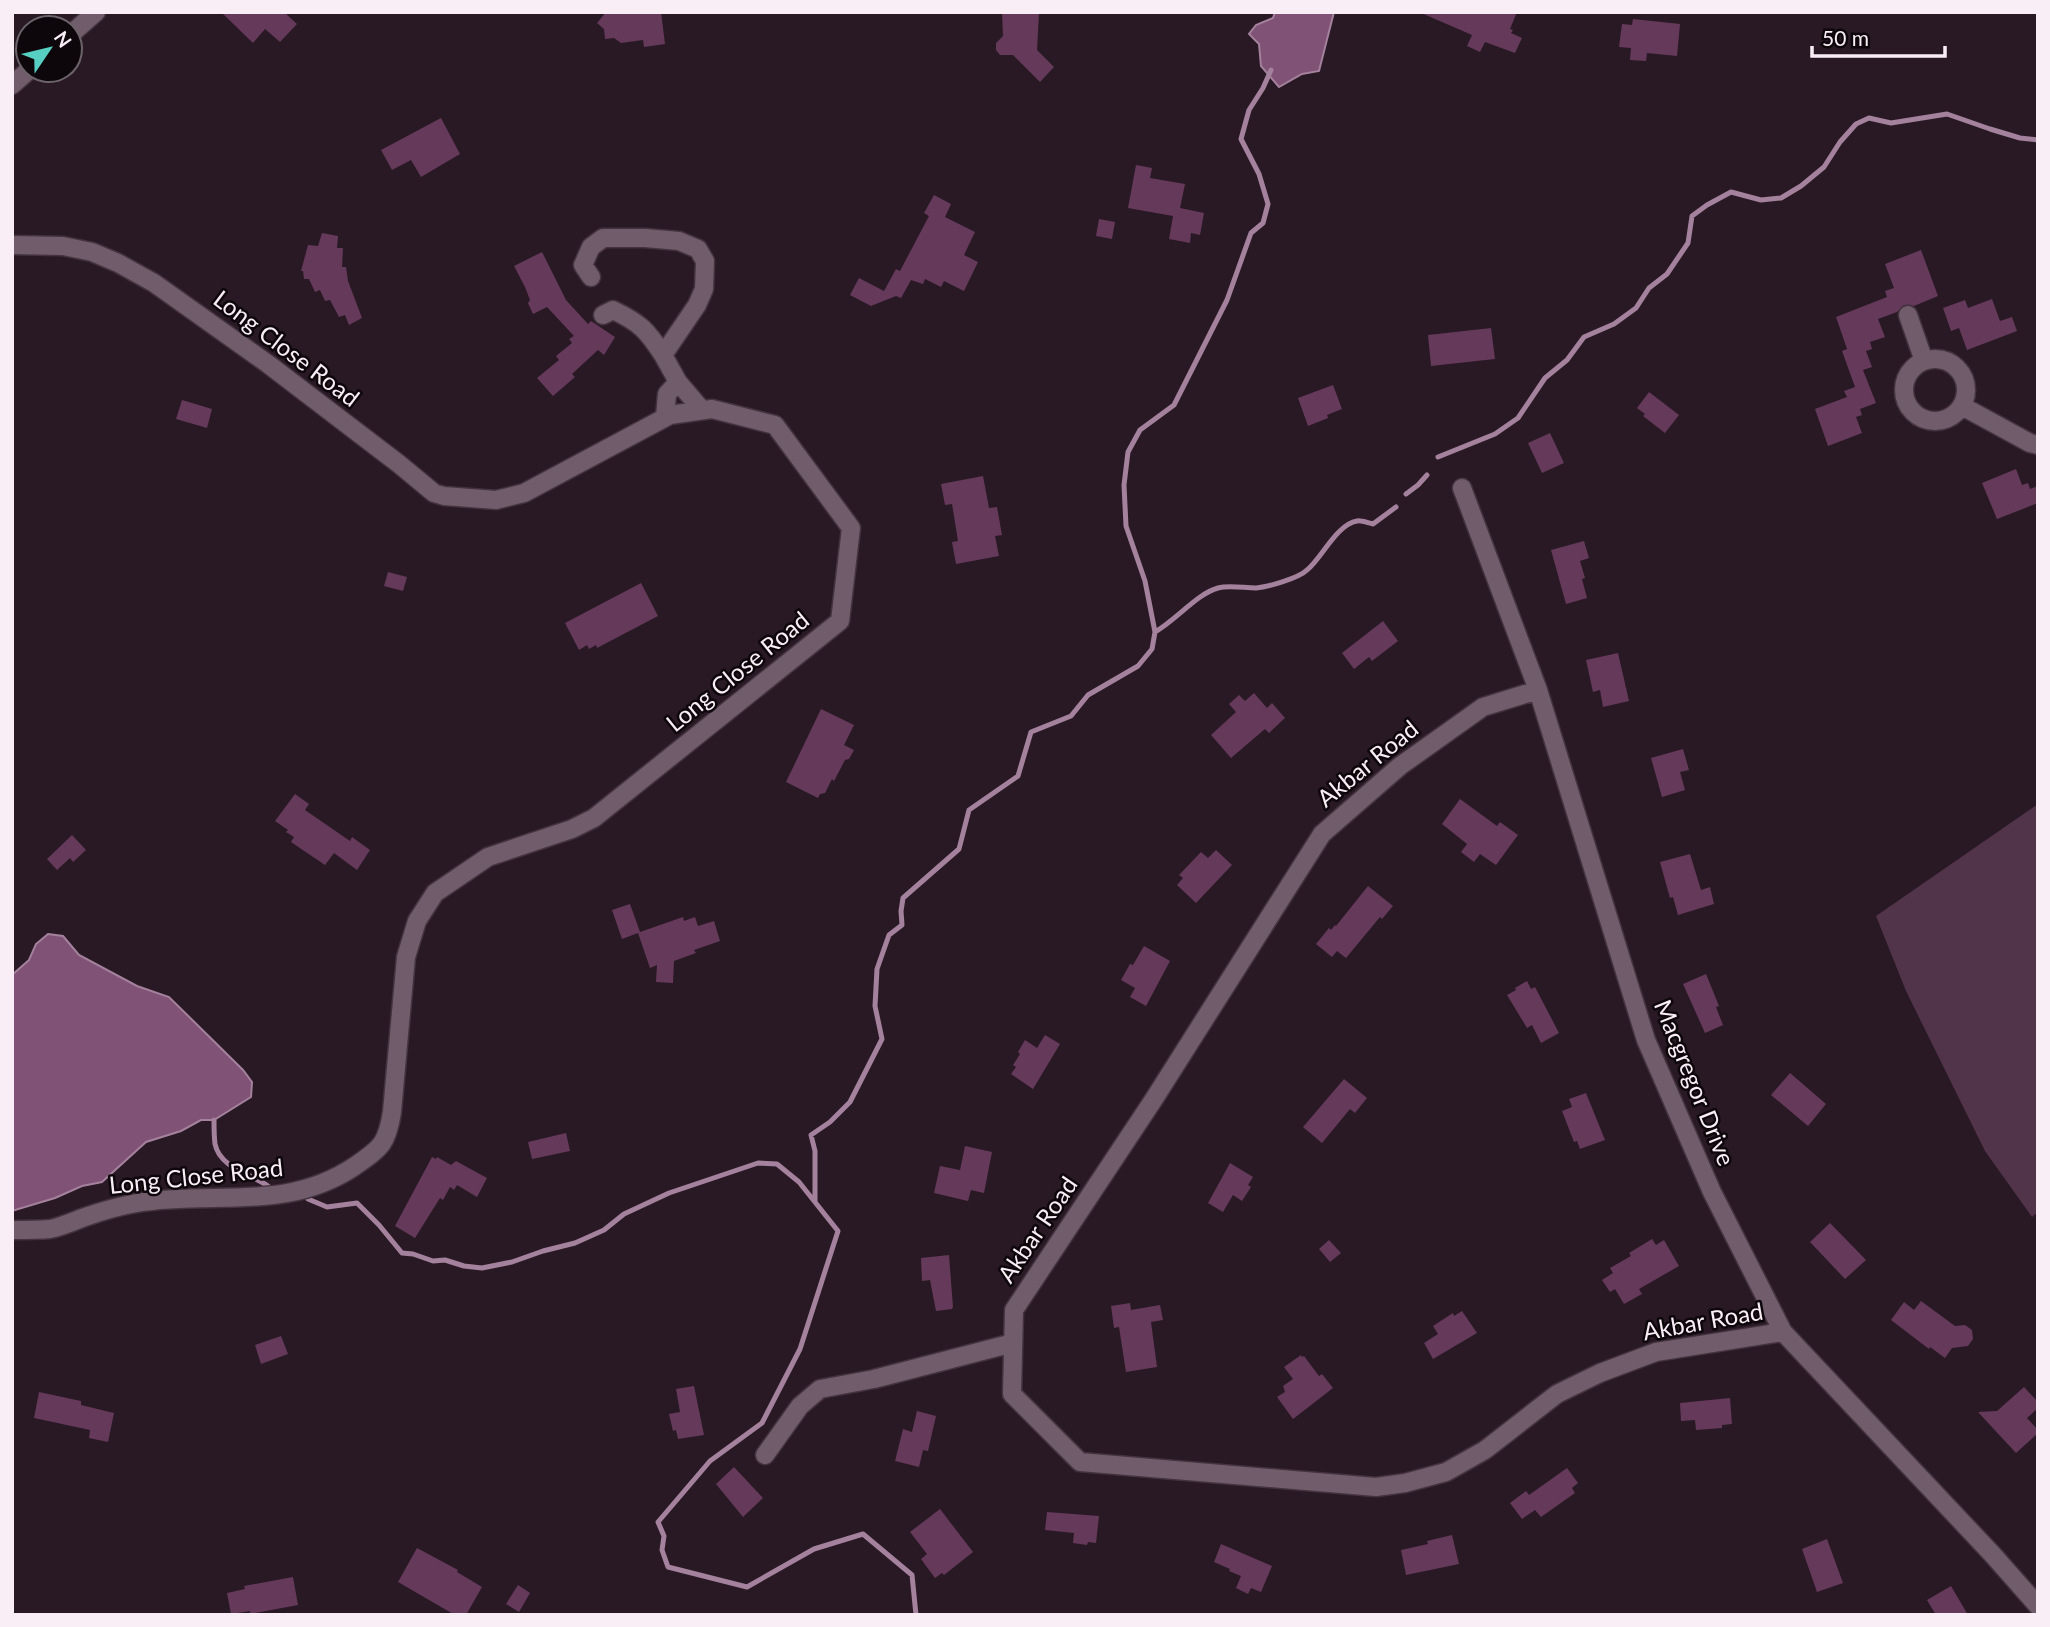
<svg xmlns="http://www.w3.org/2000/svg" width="2050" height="1627" font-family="Lato,sans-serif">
<rect width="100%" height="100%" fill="#291925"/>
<path fill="#52344a" d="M2038 804V1212L2032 1217 1985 1151 1906 991 1876 916Z"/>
<path fill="#805275" stroke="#a4819c" stroke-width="2" d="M1275 12H1334L1319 71 1302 74 1279 87 1261 66 1259 44 1249 34 1256 25 1273 18Z
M48 934 63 936 79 955 137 986 169 997 243 1070 252 1082 251 1097 214 1120H201L181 1131 146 1142 102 1182 82 1186 55 1198 12 1211V975L29 960 36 944Z"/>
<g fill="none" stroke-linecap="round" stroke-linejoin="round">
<path stroke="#a4819c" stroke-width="5" d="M1438 457 1495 434 1518 418 1545 378 1567 360 1584 337 1614 324 1636 308 1649 288 1667 274 1688 243 1692 216 1707 205 1731 192 1761 200 1781 198 1801 186 1824 167 1840 142 1856 124 1869 118 1891 123 1947 114 1990 129 2020 138 2038 140
M1406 494 1418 485 1427 475
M1155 632C1175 621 1198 593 1218 588 1229 585 1244 588 1256 588 1268 587 1299 578 1307 570 1321 559 1337 524 1357 521 1361 520 1368 523 1373 524L1396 507
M214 1120C214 1128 214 1136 215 1144 220 1168 251 1174 268 1186
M308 1199 327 1207 357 1203 379 1225 402 1253 413 1254 433 1261 445 1260 464 1266 482 1268 512 1262 543 1251 575 1243 604 1230 624 1214 669 1193 758 1163 777 1164 799 1182 838 1231 800 1349 762 1423 710 1461 658 1522 664 1536 662 1550 668 1567 747 1587 814 1549 863 1534 912 1575 916 1615
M815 1201V1151L811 1135 830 1122 850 1102 882 1039 875 1006 877 969 889 935 902 925 901 911 903 898 959 849 969 810 1018 776 1031 732 1071 716 1088 695 1138 666 1152 649 1155 632 1145 581 1126 526 1124 485 1128 452 1140 430 1174 405 1227 300 1251 233 1263 223 1268 204 1259 174 1241 139 1249 110 1263 88 1271 70"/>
</g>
<path fill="#65395a" d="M221 12H284L297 24 280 42 265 29 253 43Z
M606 12H661L665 44 644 47 643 40 621 43 614 38 605 39 604 29 597 23Z
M1002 12 1039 13 1037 50 1054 67 1040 82 1013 55H1000L996 50V43L1003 36Z
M1419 12H1517L1510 29 1513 30 1511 33 1522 38 1515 53 1485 42 1480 52 1467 46 1472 35Z
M1633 19 1680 24 1677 56 1647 53 1646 61 1630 60 1631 48 1619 47 1622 24 1632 25Z
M441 118 460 154 421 177 411 160 392 170 381 150Z
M1136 165 1152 168 1150 178 1185 184 1180 208 1204 213 1200 235 1191 233 1190 243 1169 239 1173 216 1128 208Z
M934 195 951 204 945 217 975 232 964 255 978 262 964 291 944 281 941 287 925 279 923 284 911 280 901 298 896 296 871 306 850 295 859 278 884 291 896 269 900 271 929 216 924 213Z
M1099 219 1115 222 1112 239 1096 236Z
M322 233 338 236 337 248H343L342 267H346L348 281 362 318 349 325 345 315 339 317 330 300 325 301 320 290 315 292 309 279H304L303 271H301L308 245 318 246Z
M1921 250 1938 296 1914 306 1904 305 1897 312 1878 319 1885 337 1870 342 1872 349 1866 351 1872 367 1863 370 1876 403 1860 409 1862 415 1856 417 1862 433 1828 446 1815 409 1847 397 1844 391 1855 387 1842 351 1847 349 1836 317 1887 297 1885 291 1894 288 1885 264Z
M542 252 566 300 588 324 591 321 615 337 604 355 598 350 572 374 575 377 553 396 537 378 559 360 556 356 572 343 569 339 574 336 547 307 533 314 528 303 530 300 525 287 514 266Z
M1992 299 2000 321 2012 317 2017 331 1967 350 1959 328 1951 331 1943 308 1965 300 1968 308Z
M1491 328 1495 359 1431 366 1428 335Z
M1333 385 1342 409 1327 415 1328 418 1308 426 1298 398Z
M1649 392 1679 415 1665 433 1643 416 1645 414 1637 408Z
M182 400 212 409 207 428 176 419Z
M1550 433 1564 463 1542 473 1528 443Z
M2016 469 2022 485 2028 483 2030 489 2038 486V503L1997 519 1982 483Z
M983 476 989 508 997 507 1002 535 995 536 999 556 956 564 952 542 958 541 952 504 945 505 941 484Z
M1584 541 1589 558 1580 561 1585 578 1582 579 1587 598 1566 604 1551 550Z
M388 572 407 577 403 591 384 586Z
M641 583 658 616 597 648 596 645 589 649 587 645 579 650 565 623Z
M1383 621 1398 641 1372 661 1369 657 1354 669 1342 653Z
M1618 653 1629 701 1603 707 1600 690 1593 692 1586 660Z
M1254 693 1267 708 1272 703 1285 718 1269 733 1265 729 1231 758 1211 735 1236 712 1229 704 1239 695 1245 701Z
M821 709 854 725 844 745 854 750 849 759 845 760 834 781 832 779 825 793 820 794 818 798 786 782Z
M1683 749 1689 770 1680 772 1685 790 1662 797 1651 758Z
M295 794 309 804 305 810 350 841 352 837 370 850 357 870 334 853 325 865 291 842 294 837 286 832 288 830 275 821Z
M1460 799 1497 826 1500 822 1518 835 1496 865 1480 854 1474 862 1461 852 1467 844 1442 824Z
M72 835 86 850 73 862 70 858 57 870 47 859Z
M1216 850 1232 865 1196 903 1177 885 1183 878 1179 875 1201 852 1208 858Z
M1690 854 1701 890 1710 887 1714 904 1678 915 1673 897 1670 898 1660 862Z
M1368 886 1393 906 1382 919 1380 917 1346 958 1337 951 1332 957 1316 944 1329 928 1331 930 1335 925 1336 926Z
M630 904 640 932 683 917 684 921 695 917 698 926 714 921 720 941 694 950 696 953 674 961 673 983 656 982 657 965 650 968 638 933 622 939 612 910Z
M1144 946 1170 961 1146 1006 1130 997 1135 988 1121 980 1130 964 1133 965Z
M1706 974 1719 1006 1716 1007 1723 1025 1705 1033 1683 984Z
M1527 981 1531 989 1535 987 1559 1033 1541 1043 1532 1025 1527 1028 1507 995 1516 990 1515 988Z
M1045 1035 1060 1044 1033 1089 1011 1074 1016 1067 1013 1065 1020 1054 1018 1052 1025 1040 1037 1048Z
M1790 1073 1826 1104 1808 1126 1771 1095Z
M1344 1079 1367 1098 1355 1113 1350 1109 1322 1143 1303 1127Z
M1586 1093 1605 1140 1580 1149 1577 1141 1574 1142 1562 1111 1572 1107 1569 1099Z
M566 1133 570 1151 532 1159 528 1142Z
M965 1146 992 1152 984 1193 971 1190 968 1201 934 1193 940 1166 960 1170Z
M432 1157 436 1159 437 1157 451 1165 456 1161 487 1178 477 1197 457 1185 454 1190 450 1187 443 1200 440 1198 415 1238 395 1226Z
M1230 1163 1253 1177 1248 1185 1251 1187 1242 1201 1233 1195 1223 1212 1208 1203Z
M1830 1223 1866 1260 1845 1279 1810 1242Z
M1652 1239 1656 1245 1664 1240 1679 1266 1639 1289 1642 1294 1624 1304 1615 1289 1610 1292 1602 1280 1613 1273 1610 1268 1631 1256 1629 1253Z
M1329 1240 1341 1253 1330 1262 1319 1249Z
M949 1255 953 1307 952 1309 936 1311 930 1280 922 1281 921 1258Z
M1921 1301 1955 1326 1965 1325 1972 1330 1973 1339 1968 1346 1952 1348 1945 1358 1930 1347 1929 1349 1891 1320 1904 1302 1914 1310Z
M1130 1303 1131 1310 1160 1305 1163 1320 1151 1322 1157 1367 1126 1372 1119 1327 1114 1328 1111 1306Z
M1462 1311 1477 1333 1433 1359 1424 1343 1438 1334 1433 1326 1453 1313 1454 1316Z
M281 1336 288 1354 261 1364 255 1345Z
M1301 1355 1302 1357 1304 1356 1319 1376 1322 1374 1333 1388 1293 1419 1277 1397 1285 1392 1283 1386 1293 1379 1284 1367Z
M694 1386 704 1435 678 1439 676 1430 673 1431 669 1414 680 1412 676 1389Z
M2024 1387 2038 1402V1408L2027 1418 2038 1430V1433L2016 1453 1978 1412 1997 1411Z
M39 1392 81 1401V1405L114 1413 108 1442 89 1438 90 1430 34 1418Z
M1730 1398 1732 1424 1722 1425V1428L1696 1430 1695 1420 1681 1421 1680 1403Z
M917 1411 936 1416 928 1451 923 1450 919 1467 895 1461 903 1429 912 1432Z
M734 1467 763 1498 743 1517 716 1484Z
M1567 1468 1578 1483 1572 1488 1575 1493 1541 1517 1535 1510 1522 1519 1510 1503 1526 1491 1529 1495Z
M940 1509 973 1552 944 1575 942 1573 935 1578 921 1559 927 1554 910 1532Z
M1047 1512 1099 1516 1096 1543 1088 1542 1087 1545 1073 1543 1074 1533 1045 1530Z
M1452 1535 1459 1564 1406 1575 1401 1550 1428 1544 1427 1541Z
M1827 1539 1843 1583 1817 1592 1802 1549Z
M1221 1544 1272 1566 1261 1592 1251 1588 1248 1594 1236 1588 1241 1576 1229 1571 1230 1569 1214 1562Z
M417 1548 458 1570 457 1572 482 1587 466 1615H455L398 1582Z
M293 1577 298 1605 250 1614V1611L231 1614 227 1593 245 1589 244 1586Z
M518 1585 530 1593 519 1612 506 1604Z
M1951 1586 1968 1615H1936L1927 1600Z"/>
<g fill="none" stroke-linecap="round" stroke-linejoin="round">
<g stroke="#42333e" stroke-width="21">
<path id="minor" d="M70 35 96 12
M12 85 29 70
M12 245 63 246 92 252 118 263 154 283 268 364 399 464 434 493 444 496 496 500 524 493 670 415 712 409 775 425 851 528 840 621 594 818 572 829 488 857 435 893 417 921 406 957 392 1112C387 1144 381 1148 355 1166 285 1213 213 1190 137 1203 120 1206 102 1211 85 1217 74 1221 61 1227 50 1229 38 1230 25 1230 12 1230
M591 277 583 265 591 247 603 238H645L679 241 698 249 705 261 704 289 697 305 663 355 678 382 702 410
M603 315 613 310C640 323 647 330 663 355
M1908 315 1924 361
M1904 390a31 31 0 1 1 62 0a31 31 0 1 1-62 0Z
M1962 406 2030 443 2038 445
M665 417 667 394 678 382
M1462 488 1538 690 1646 1040 1712 1192 1783 1332 1993 1555 2038 1606
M1538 690 1483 707 1400 766 1322 834 1154 1099 1014 1310 1012 1394 1080 1462 1376 1487 1405 1483 1446 1472 1485 1450 1557 1394 1600 1373 1656 1352 1783 1332
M765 1455 800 1406 820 1389 874 1379 1013 1343"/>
</g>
<use href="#minor" stroke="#715c6b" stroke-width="18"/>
</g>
<g text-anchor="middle" stroke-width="5" stroke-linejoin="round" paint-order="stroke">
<g font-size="24" fill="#f9eef6" stroke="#0d070b">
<text transform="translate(286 349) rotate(37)" y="8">Long Close Road</text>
<text transform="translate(738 672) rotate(-39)" y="8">Long Close Road</text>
<text transform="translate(1368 764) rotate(-39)" y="8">Akbar Road</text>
<text transform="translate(1694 1083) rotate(68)" y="8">Macgregor Drive</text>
<text transform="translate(196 1177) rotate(-6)" y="8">Long Close Road</text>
<text transform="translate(1038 1230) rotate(-56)" y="8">Akbar Road</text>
<text transform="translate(1703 1322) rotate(-10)" y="8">Akbar Road</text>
</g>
</g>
<rect width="2050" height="1627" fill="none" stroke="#f9eef6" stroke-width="28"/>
<g transform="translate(49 49) rotate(55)"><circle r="33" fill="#0d070b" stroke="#6b6369" stroke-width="2"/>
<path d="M0-5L12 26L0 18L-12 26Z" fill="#57cec2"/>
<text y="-10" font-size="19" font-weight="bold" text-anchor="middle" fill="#f9eef6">N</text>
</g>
<path d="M1812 46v10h133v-10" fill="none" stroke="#f9eef6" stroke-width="3.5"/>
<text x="1822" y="46" font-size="21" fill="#f9eef6" stroke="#0d070b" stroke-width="5" paint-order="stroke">50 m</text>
</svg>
